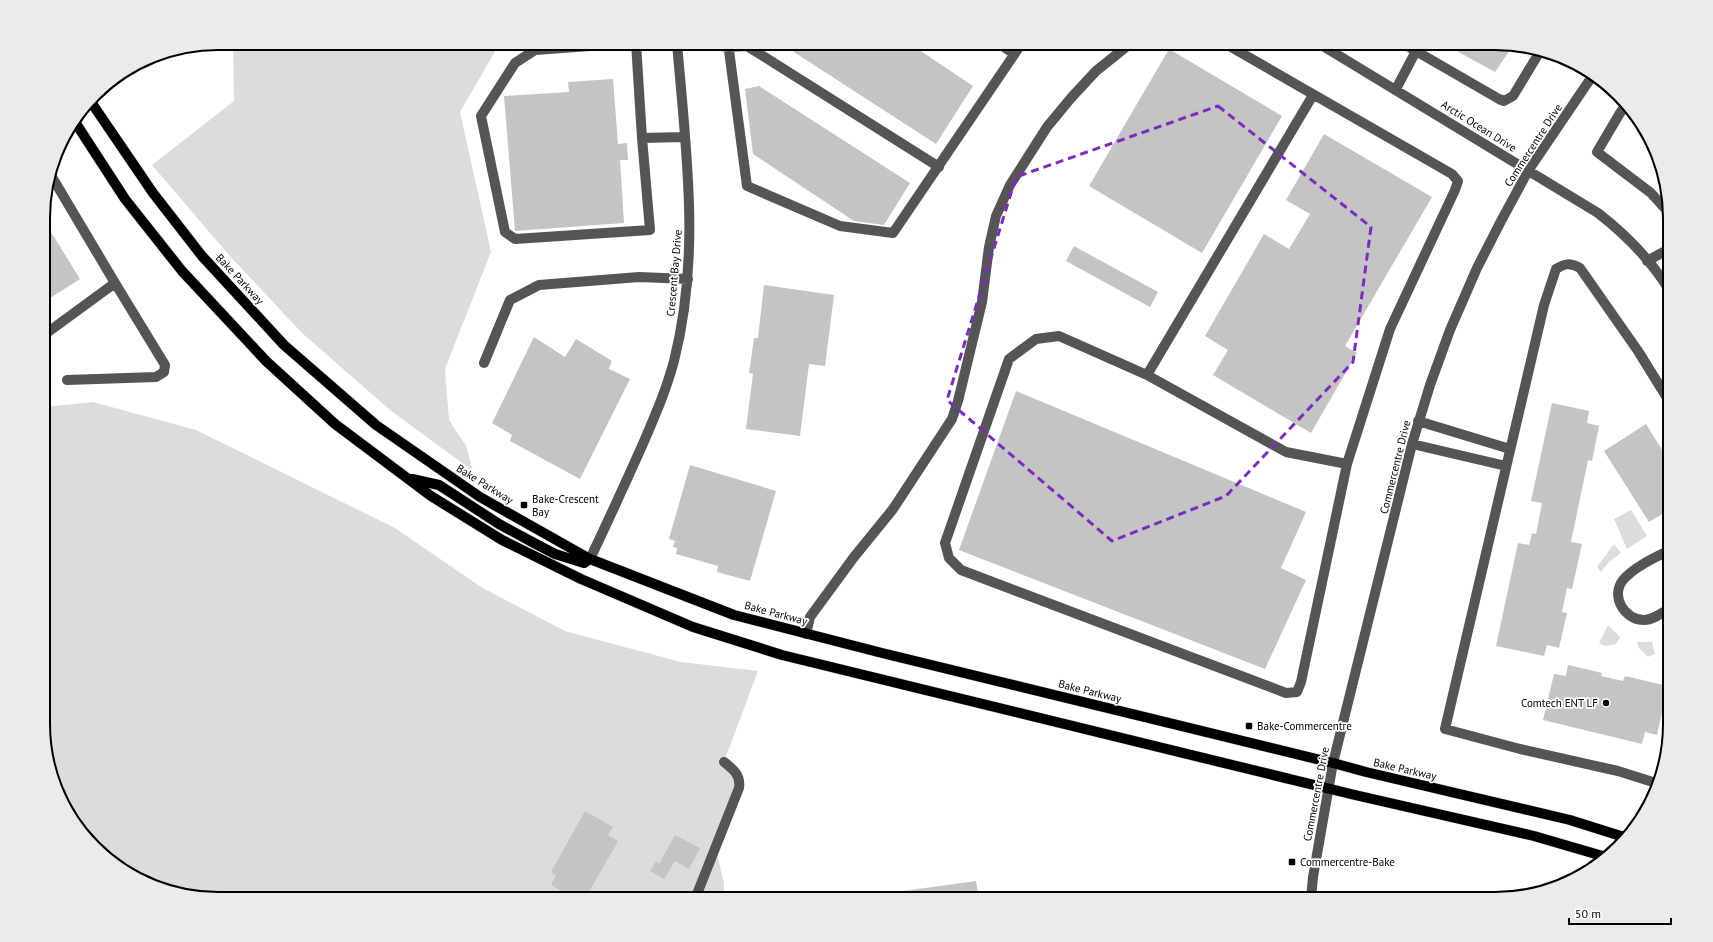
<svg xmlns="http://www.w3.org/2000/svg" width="1713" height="942" font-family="'PT Sans',sans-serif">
<rect width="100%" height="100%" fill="#fff"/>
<path fill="#dcdcdc" d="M233 43H500L460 112 491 252 445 369 449 420 466 446 473 471 390 410 302 333 228 254 152 165 234 101Z
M93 402 196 430 395 528 481 587 565 631 681 662 758 671 724 762 739 788 715 846 724 883V899H218L141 881 103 855 73 821 45 747 44 407Z
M1631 510 1647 536 1627 549 1614 519Z
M1614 544 1621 553 1609 562 1601 572 1597 567Z
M1608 625 1620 637 1616 644 1605 646 1599 643Z
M1637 642H1652L1655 654 1648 657 1638 647Z"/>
<path fill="#c4c4c4" d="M780 43H909L973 86 936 144Z
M1442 43H1495L1512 47 1495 72Z
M1169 49 1282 116 1202 253 1089 186Z
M613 79 618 144 627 143 628 160H620L624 223 515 231 504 96 569 92 568 82Z
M759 86 910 183 884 225 854 221 753 154 745 89Z
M1324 134 1432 197 1345 346 1357 353 1311 433 1213 375 1228 350 1205 336 1264 234 1289 249 1310 214 1286 200Z
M43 219 80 279 44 302Z
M1074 246 1158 292 1150 307 1066 261Z
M764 285 834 295 825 366 809 364 800 436 746 429 753 374 749 373 754 338H758Z
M534 337 565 357 576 339 612 361 609 369 630 379 580 479 510 441 512 435 492 423Z
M1016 391 1306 512 1281 568 1306 580 1265 669 959 550Z
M1552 403 1589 411 1587 423 1599 426 1592 461 1588 460 1571 542 1582 544 1572 589 1567 588 1562 612 1567 613 1559 648 1547 645 1544 656 1496 646 1518 543 1529 545 1532 533 1536 534 1542 503 1531 501Z
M1646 424 1669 461V510L1649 522 1604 451Z
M690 465 776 491 750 581 717 572 718 566 676 554 677 548 673 547 675 541 669 539Z
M1568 665 1602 673 1601 676 1623 681 1625 676 1668 686 1657 735 1645 732 1642 744 1543 720 1554 674 1566 676Z
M585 811 613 827 608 835 618 841 585 899H576L551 885 556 875 551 872Z
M675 835 700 848 689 869 675 861 664 879 650 871 656 861 659 864Z
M976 881 979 899H896V892Z"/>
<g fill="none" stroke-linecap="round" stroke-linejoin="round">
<g stroke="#dbdbdb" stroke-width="11">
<path id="major" d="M91 102 153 193 202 256 284 345 376 425 480 497 590 559 734 615 882 653 1333 763 1366 772 1570 820 1627 838
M75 122 125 199 182 271 266 361 335 424 431 496 502 540 581 579 693 627 782 655 1355 795 1534 836 1606 857
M412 479 439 485 499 524 534 543 555 554 584 563 590 559"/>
</g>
<path stroke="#555" stroke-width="10" d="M632 43 535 50 515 63 481 116 505 232 515 239 650 230 642 138
M636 43 642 138 684 137
M701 43 728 47 747 46 939 167
M728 43 747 186 840 226 893 233 1022 43
M998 43 1014 54
M1224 43 1452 174 1458 181 1455 190 1390 329 1347 464 1301 682 1297 692 1286 693 961 570 949 558 945 543 1009 359 1036 339 1059 336 1147 375 1286 452 1347 464
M1318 43 1598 213C1625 234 1651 260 1669 290
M1402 43 1499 99 1504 101 1513 96 1539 53
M1396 89 1416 51
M1626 105 1620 113 1597 152 1651 193 1669 213
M1647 261 1669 249
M44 335 115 283 52 177
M484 363 510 300 539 285 639 277 688 279
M1147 375 1313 95
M67 380 156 377 164 372 165 365 115 283
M1418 421 1510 449
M1412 444 1506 466
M1670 550C1654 558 1634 567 1623 580 1610 597 1625 620 1644 620 1653 620 1662 613 1670 608
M590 559C608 521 625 484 642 446 654 418 666 391 674 361 701 255 686 151 677 43
M806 634 810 617 854 557 893 509 952 419 958 401 982 302 989 247 996 216 1010 185 1047 127 1071 98 1096 71 1131 43
M1656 783 1618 771 1520 749 1445 729 1544 305 1556 269C1565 263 1570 263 1580 268L1638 351 1669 401
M695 899 739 788C741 775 733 769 724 762
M1311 899 1313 877 1333 763 1412 444 1430 385 1450 330 1477 268 1500 223 1528 171 1593 75"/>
<use href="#major" stroke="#000" stroke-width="10"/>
</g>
<path fill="none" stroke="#7b2cbf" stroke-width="3" stroke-dasharray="8 5" stroke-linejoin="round" d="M1218 106 1371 227 1353 362 1226 496 1112 541 947 400 1016 177Z"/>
<g fill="#000" stroke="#fff" stroke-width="1.5">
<rect x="520" y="501" width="8" height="8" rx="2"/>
<circle cx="1606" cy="703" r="4"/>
<rect x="1245" y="722" width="8" height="8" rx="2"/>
<rect x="1288" y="858" width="8" height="8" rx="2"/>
</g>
<g text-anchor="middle" stroke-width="3.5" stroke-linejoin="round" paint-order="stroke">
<g font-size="11" fill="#000" stroke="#fff">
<text transform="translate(1479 126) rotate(32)" y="4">Arctic Ocean Drive</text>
<text transform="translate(1533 145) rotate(-57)" y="4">Commercentre Drive</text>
<text transform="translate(674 273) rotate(-85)" y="4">Crescent Bay Drive</text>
<text transform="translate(240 279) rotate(47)" y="4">Bake Parkway</text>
<text transform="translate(1395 467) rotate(-76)" y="4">Commercentre Drive</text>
<text transform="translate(485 484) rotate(32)" y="4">Bake Parkway</text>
<text transform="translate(776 613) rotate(15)" y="4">Bake Parkway</text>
<text transform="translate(1090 691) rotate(14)" y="4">Bake Parkway</text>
<text transform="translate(1405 769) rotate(13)" y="4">Bake Parkway</text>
<text transform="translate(1316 794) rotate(-79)" y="4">Commercentre Drive</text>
</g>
<g font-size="11" fill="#000" stroke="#fff" text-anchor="start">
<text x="532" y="503">Bake-Crescent<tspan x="532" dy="13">Bay</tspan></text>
<text x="1598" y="707" text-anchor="end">Comtech ENT LF</text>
<text x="1257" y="730">Bake-Commercentre</text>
<text x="1300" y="866">Commercentre-Bake</text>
</g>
</g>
<path d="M0 0H1713V942H0ZM218 50H1495A168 168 0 0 1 1663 218V724A168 168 0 0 1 1495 892H218A168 168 0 0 1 50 724V218A168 168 0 0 1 218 50Z" fill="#ebebeb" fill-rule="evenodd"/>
<path fill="none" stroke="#000" stroke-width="2" d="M218 50H1495A168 168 0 0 1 1663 218V724A168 168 0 0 1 1495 892H218A168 168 0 0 1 50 724V218A168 168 0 0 1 218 50Z"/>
<path d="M1569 918v6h102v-6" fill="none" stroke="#000000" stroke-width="2"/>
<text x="1575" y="918" font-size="12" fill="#000000" stroke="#ffffff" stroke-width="3" paint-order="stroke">50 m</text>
</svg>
